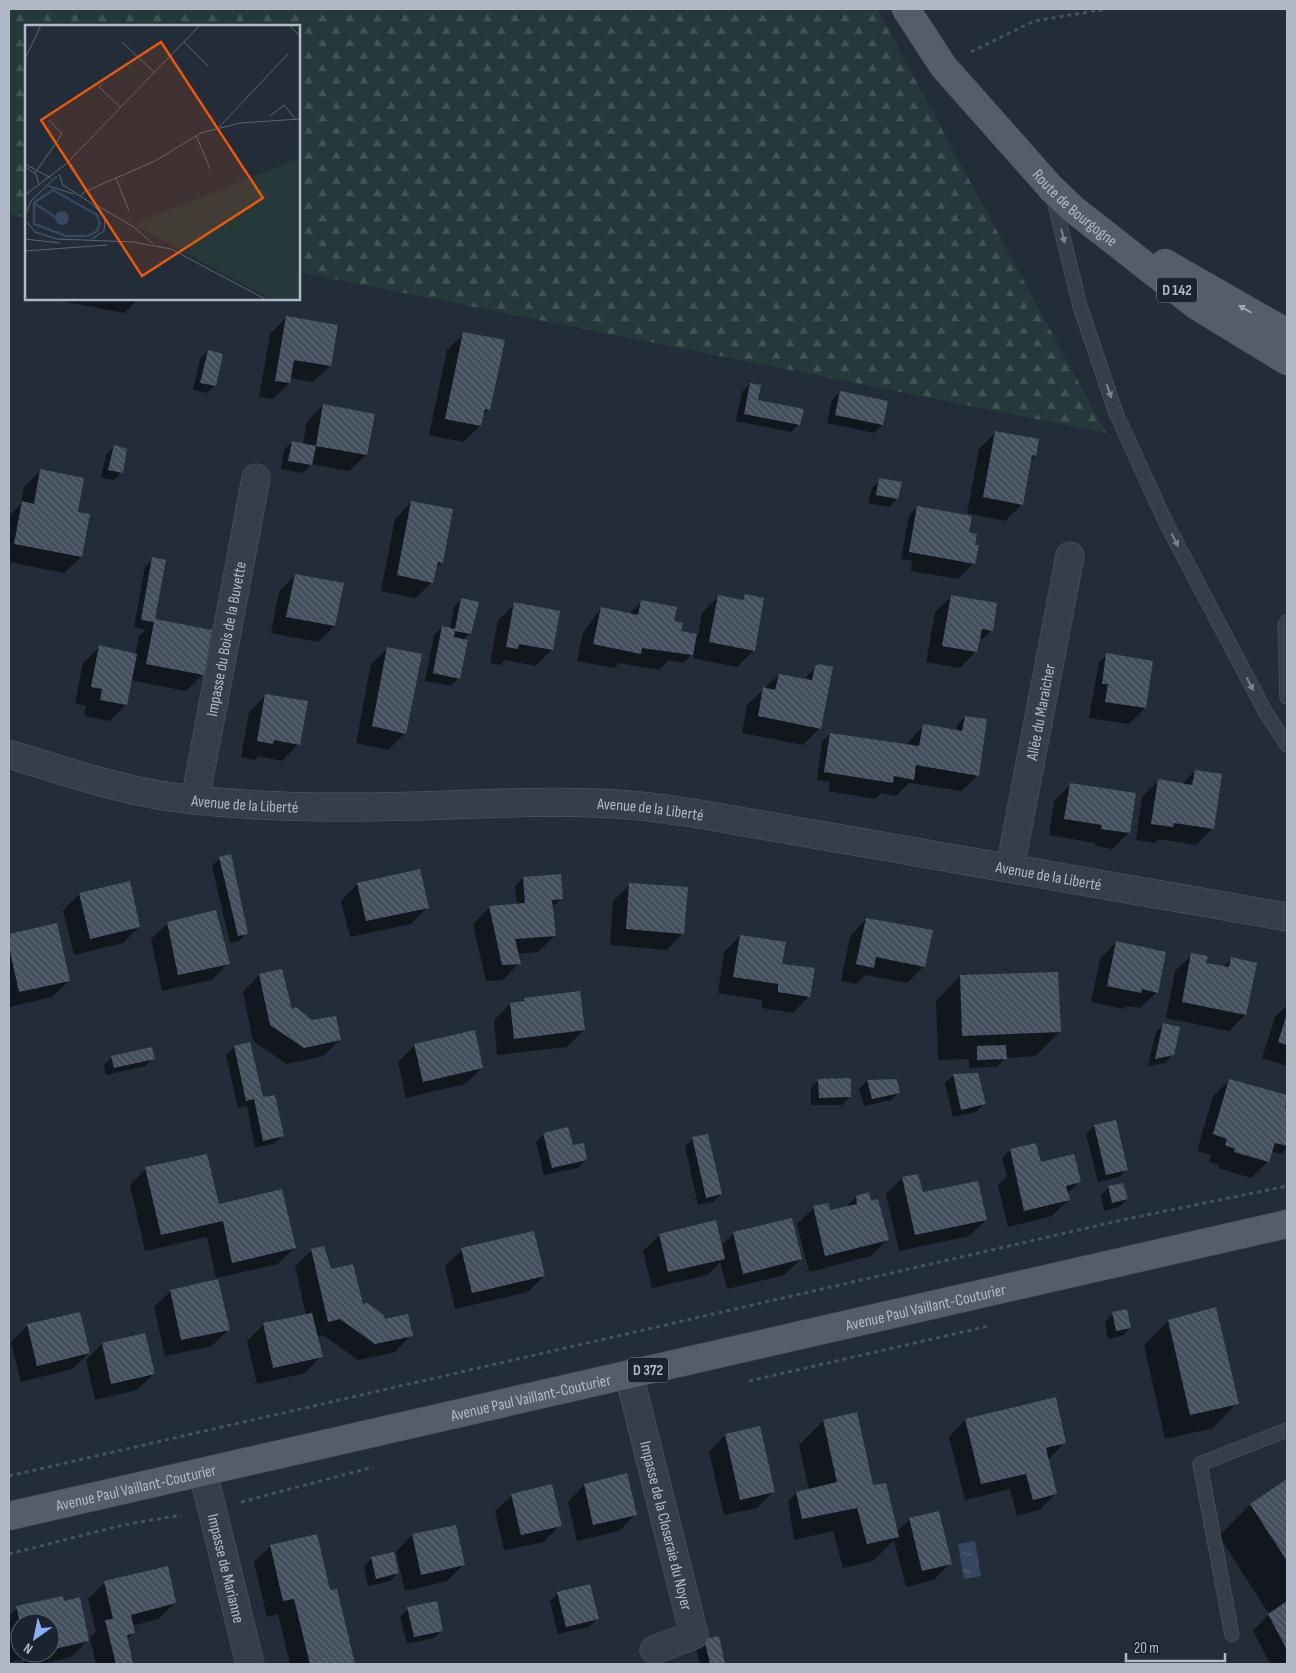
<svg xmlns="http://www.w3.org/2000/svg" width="1296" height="1673" font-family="'Sofia Sans Condensed',sans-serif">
<defs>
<pattern id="forest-firs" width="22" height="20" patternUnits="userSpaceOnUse" patternTransform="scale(1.25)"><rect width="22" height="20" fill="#25393b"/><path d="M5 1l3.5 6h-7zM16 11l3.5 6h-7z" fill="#425456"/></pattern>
<pattern id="water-ripples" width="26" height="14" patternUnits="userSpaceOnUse" patternTransform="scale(1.25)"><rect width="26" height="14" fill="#364760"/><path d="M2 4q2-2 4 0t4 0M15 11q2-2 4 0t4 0" fill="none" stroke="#515f75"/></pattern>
<pattern id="building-back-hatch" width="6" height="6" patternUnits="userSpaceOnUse" patternTransform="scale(1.25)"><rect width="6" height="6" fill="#444f5e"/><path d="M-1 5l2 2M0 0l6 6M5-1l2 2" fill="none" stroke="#5d6674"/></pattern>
</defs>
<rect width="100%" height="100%" fill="#232c39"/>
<path fill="url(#forest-firs)" d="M9 9H877L1106 433 299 272V26H26V218L9 214Z"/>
<path fill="url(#water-ripples)" d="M975 1541 981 1576 964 1579 958 1544Z"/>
<path fill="#0007" fill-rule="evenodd" d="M51 299H138L124 313Z
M287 317 330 366 313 382 290 378 289 383 273 399 259 397 270 334Z
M464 334 489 409 482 416 480 426 463 442 429 435 447 350Z
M208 351 215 385 207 393 193 390 200 359Z
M750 384 757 401 799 424 791 432 736 421 742 392Z
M840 392 882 425 874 433 827 423 832 400Z
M323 405 373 415 366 455 349 471 311 464 303 473 281 469 284 450 292 442 303 444 307 422Z
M996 432 1035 455 1030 461 1022 504 1005 521 967 513 979 449Z
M114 447 122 472 114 480 101 478 106 455Z
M41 470 77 513 81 557 64 573 9 562V516L21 504 24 487Z
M880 480 900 483 897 499 889 507 868 503 872 488Z
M411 502 442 562 435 569 432 582 416 598 381 591 395 519Z
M917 507 968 533 974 545V563L958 579 911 571 912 561 901 559 909 515Z
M153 559 165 561 153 623 155 620 202 675 186 691 131 680 126 705 109 721 84 716 86 706 75 703 83 663 99 647 135 654 139 636 146 630 134 627 145 567Z
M295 575 334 626 318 642 271 633 279 592Z
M745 596 754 650 737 667 693 658 694 652 684 663 669 660 659 670 619 663 614 668 577 661 583 633 601 608 629 614 642 601 673 622 679 635 682 632 698 635 702 613 718 597 740 601Z
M952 596 991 631 983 639 979 637 976 651 960 668 926 662 935 612Z
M462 599 470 633 463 640 459 678 451 686 425 681 434 635 442 627 450 629 454 607Z
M515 604 552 650 535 666 505 660 500 665 490 663 498 620Z
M388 648 405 733 388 750 356 743 371 664Z
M1107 654 1145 708 1129 724 1089 718 1099 662Z
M816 667 820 728 803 745 742 733 747 705 764 689 779 675 806 680 807 676Z
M266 695 298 744 282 761 259 756 255 760 241 757 249 712Z
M965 717 978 775 962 791 909 783 896 796 881 793 875 799 828 791 830 782 817 780 822 742 830 734 906 745 923 726 956 731 957 725Z
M1195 771 1212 829 1196 845 1159 839 1155 843 1136 840 1142 797 1159 780 1182 784Z
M1071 784 1129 833 1112 849 1095 846V843L1049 835 1054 801Z
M220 858 247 933 239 941 230 943 212 866Z
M523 878 561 899 552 907 555 936 538 952 517 954 519 963 503 980 486 981 473 924 489 908 517 905 515 886Z
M357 884 428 907 411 924 350 937 341 901Z
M630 884 683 933 667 950 610 945 613 901Z
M80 894 139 927 123 943 74 955 63 910Z
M866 919 924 966 907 983 865 975 856 984 841 981 850 936Z
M168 923 228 963 212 980 162 991 151 939Z
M56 925 69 981 52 997 9 1007V935Z
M740 936 780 965 809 996 793 1013 762 1008V1000L718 993 724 952Z
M1116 942 1157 992 1140 1008 1126 1006 1123 1009 1091 1002 1100 959Z
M1192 955 1205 963 1223 967 1231 959 1245 1015 1229 1031 1166 1018 1175 971Z
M281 971 291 1011 340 1040 323 1056 287 1064 253 1041 243 992 259 975Z
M960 976 1060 1032 1035 1056 1005 1058 997 1067 969 1068V1059L938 1060 936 1001Z
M524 999 584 1030 567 1047 497 1055 494 1020 510 1004 521 1002Z
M1287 1005V1066L1262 1058 1275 1017Z
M1164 1024 1173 1054 1165 1063 1148 1066 1156 1032Z
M415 1045 482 1068 465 1084 406 1098 398 1062Z
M234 1047 283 1135 275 1143 255 1148 247 1106 238 1108 226 1055Z
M112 1057 153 1058 145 1066 106 1075 104 1065Z
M977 1074 984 1104 976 1112 953 1117 945 1083 953 1076Z
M819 1080 850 1097 842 1105H811V1088Z
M1230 1080 1282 1113 1287 1110V1148L1281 1154 1270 1151 1268 1161 1251 1178 1218 1168 1219 1165 1209 1162 1211 1155 1197 1151 1213 1096Z
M867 1081 899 1092 891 1100 864 1106 859 1089Z
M1115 1122 1127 1169 1119 1177 1098 1182 1086 1134 1094 1126Z
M544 1134 572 1146 586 1160 578 1168 544 1175 536 1142Z
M693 1138 721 1194 713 1202 698 1205 685 1146Z
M1035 1144 1040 1163 1079 1182 1067 1194 1069 1199 1052 1216 1008 1227 998 1185 1007 1177 1002 1158 1010 1150Z
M146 1169 218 1205 295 1247 278 1264 216 1278 207 1237 145 1251 130 1185Z
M903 1178 922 1193 986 1220 969 1236 899 1251 886 1194Z
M1109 1187 1127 1199 1119 1207 1104 1211 1101 1195Z
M856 1197 887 1240 871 1256 809 1272 797 1224 814 1208 829 1212 845 1208Z
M734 1233 801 1259 784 1275 727 1289 720 1262 708 1275 652 1288 643 1251 660 1235 721 1246Z
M312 1250 362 1305 411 1335 395 1352 358 1360 323 1335 316 1337 321 1356 305 1373 257 1384 247 1341 264 1324 306 1315 295 1266Z
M462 1250 544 1276 528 1292 455 1309 445 1266Z
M171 1291 229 1329 212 1346 165 1356 154 1307Z
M1113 1314 1130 1328 1122 1336 1108 1339 1105 1322Z
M1168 1321 1237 1403 1213 1428 1165 1439 1144 1345Z
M28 1325 89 1353 72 1369 21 1382 11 1342Z
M102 1344 154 1374 137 1390 95 1400 86 1360Z
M1055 1399 1064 1443 1048 1460 1056 1494 1039 1510 1017 1516 1010 1489 965 1500 949 1437 965 1420Z
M823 1421 872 1486 896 1532 910 1519 950 1563 934 1580 906 1587 894 1540 873 1561 843 1568 833 1531 794 1540 788 1501 796 1493 809 1490 799 1445Z
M725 1435 774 1491 757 1508 724 1515 709 1452Z
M626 1475 635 1515 619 1531 577 1541 568 1502 584 1485Z
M1287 1480V1664H1270L1253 1631 1269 1614 1219 1536 1250 1505Z
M512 1495 560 1525 544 1542 504 1550 495 1511Z
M455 1526 463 1565 447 1581 405 1591 396 1552 412 1535Z
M271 1546 329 1592 336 1590 354 1664H290L278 1614 267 1617 254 1562Z
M372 1558 398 1573 390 1581 368 1586 364 1566Z
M105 1582 175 1603 158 1619 132 1626 134 1633 126 1640 132 1664H96L90 1638 71 1657 41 1664H25L24 1659 9 1662V1616L17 1608 63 1600 88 1640 96 1632 88 1599ZM20 1623H50V1653H20Z
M558 1593 597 1619 589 1627 558 1634 550 1601Z
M408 1609 442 1630 434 1638 407 1644 400 1617Z
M718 1637 724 1664H700L696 1648 704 1640Z"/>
<path fill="url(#building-back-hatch)" d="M286 316 338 325 331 366 294 360 290 383 275 381Z
M463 332 505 340 490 410 485 409 481 426 445 419Z
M208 350 223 354 216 386 200 383Z
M750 383 761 385 758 400 804 409 800 425 744 414Z
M840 391 888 401 883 425 835 415Z
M323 404 375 414 367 455 316 446Z
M995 431 1039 439 1036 456 1032 455 1023 505 983 497Z
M292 441 316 446 312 465 288 461Z
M114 445 127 449 123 473 108 470Z
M40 469 84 478 78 512 90 514 82 557 14 544 22 501 34 504Z
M879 478 902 482 898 499 876 495Z
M411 501 453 509 443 563 438 562 433 583 397 575Z
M917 506 972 516 969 532 977 534 975 545H979L975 564 909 552Z
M152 557 166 560 155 619 212 630 204 675 146 664 154 622 141 620Z
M295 574 344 583 335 626 286 617Z
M745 594 764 598 755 651 709 642 718 595 743 600Z
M951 595 997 603 993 631 982 629 977 652 942 646Z
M461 598 479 602 471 634 455 631 454 637 468 640 460 679 433 673 442 626 455 629Z
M641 600 677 607 674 621 683 623 681 631 697 634 693 655 642 648 641 654 593 644 601 607 638 615Z
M514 602 560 611 553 650 519 644 518 649 506 647Z
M99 645 137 654 127 705 100 700 102 689 91 687Z
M387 647 422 654 406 734 372 726Z
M1106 653 1153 661 1146 708 1105 702 1108 684H1102Z
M819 664 833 667 821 729 758 716 763 687 775 690 779 674 812 680 815 666Z
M265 694 308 701 300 745 274 740 273 744 257 741Z
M965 716 987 719 979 776 916 765 914 780 894 776 893 783 824 772 830 733 919 746 923 724 962 731Z
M1195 770 1222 774 1214 829 1174 823 1173 827 1151 824 1158 779 1192 785Z
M1070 783 1136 793 1130 833 1101 829 1102 825 1064 819Z
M231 854 248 934 238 936 219 857Z
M420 869 429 908 366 921 357 883Z
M561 874 563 899 552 900 556 936 515 939 521 964 502 965 489 906 525 903 523 877Z
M130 881 140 927 90 939 79 893Z
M629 883 688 887 684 934 626 929Z
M216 910 230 964 178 975 167 922Z
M866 918 933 930 925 967 876 957 874 968 856 964Z
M57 923 70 981 19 992 9 947V934Z
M740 935 786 942 782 964 815 968 810 997 778 992V984L733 977Z
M1116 941 1166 952 1158 993 1142 989 1141 993 1107 986Z
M1191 953 1208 956 1206 963 1229 967 1231 957 1257 963 1246 1015 1182 1002Z
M282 969 292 1009 296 1007 312 1020 336 1016 341 1040 304 1048 270 1025 259 974Z
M1058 972 1061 1032 962 1036 960 975Z
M580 991 585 1030 514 1039 510 1003 524 1001V998Z
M1287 1014V1045L1278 1042Z
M1163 1023 1180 1027 1174 1055 1155 1059Z
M475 1030 483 1068 423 1082 414 1044Z
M250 1042 263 1097 275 1095 284 1136 263 1141 254 1099 246 1101 234 1046Z
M1006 1045 1007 1059 977 1060V1046Z
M152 1047 155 1059 114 1068 111 1056Z
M978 1073 986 1104 961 1110 953 1074Z
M851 1078V1097L819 1098 818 1079Z
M897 1079 900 1093 872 1099 867 1080Z
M1229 1079 1287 1095 1285 1107 1287 1108V1146L1275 1143 1269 1162 1234 1152 1235 1149 1225 1145 1227 1139 1213 1134Z
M1116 1120 1128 1170 1106 1175 1094 1125Z
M568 1127 573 1145 584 1143 587 1160 552 1168 543 1133Z
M708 1134 722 1194 706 1198 692 1137Z
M1036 1143 1041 1162 1074 1154 1081 1182 1066 1186 1070 1200 1024 1211 1010 1149Z
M207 1154 219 1204 282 1189 296 1248 232 1263 223 1221 161 1235 145 1167Z
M918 1174 923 1192 978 1181 987 1220 915 1235 902 1177Z
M1123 1183 1128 1199 1112 1203 1108 1186Z
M869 1192 871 1201 878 1199 889 1240 825 1256 813 1206 828 1203 830 1210 857 1204 856 1196Z
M792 1218 802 1259 743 1274 733 1232Z
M716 1220 725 1259 668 1272 659 1234Z
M534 1231 545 1276 472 1293 461 1248Z
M324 1246 331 1269 353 1264 363 1304 367 1303 384 1315 385 1319 408 1314 413 1336 375 1344 340 1319 328 1322 311 1249Z
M218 1279 230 1330 181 1340 170 1290Z
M1216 1307 1239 1404 1190 1415 1168 1320Z
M1127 1309 1131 1328 1116 1331 1112 1312Z
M80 1312 90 1353 37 1366 27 1324Z
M312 1313 323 1357 273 1368 263 1323Z
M145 1333 155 1374 111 1384 102 1343Z
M1056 1397 1066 1443 1046 1448 1057 1494 1033 1500 1026 1474 981 1484 965 1419Z
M857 1412 873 1485 886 1483 899 1537 867 1544 857 1508 802 1519 796 1492 837 1482 823 1420Z
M760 1426 775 1492 740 1500 725 1434Z
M627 1473 637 1515 593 1525 584 1484Z
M1287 1479V1561L1250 1504Z
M552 1484 562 1526 521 1535 511 1494Z
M939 1511 952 1564 922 1571 909 1518Z
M456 1525 465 1565 421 1575 412 1534Z
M317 1534 330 1590 337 1589 355 1664H310L294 1599 283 1601 270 1545Z
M394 1552 399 1573 376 1579 371 1557Z
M168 1566 176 1603 131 1615 135 1633 127 1635 133 1664H116L105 1620 113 1619 104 1581Z
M590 1584 599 1619 566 1627 557 1592Z
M63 1596 64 1601 80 1597 89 1641 50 1650V1623H20L16 1606Z
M437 1601 443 1631 414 1637 407 1607Z
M1287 1601V1650L1268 1614Z
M719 1636 725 1664H710L704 1639Z"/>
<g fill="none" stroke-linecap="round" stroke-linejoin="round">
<g stroke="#545c67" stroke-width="15">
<path id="service" d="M1053 196 1080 306 1116 413 1165 521 1266 713 1287 745
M1287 622 1285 625 1287 697
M1232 1635 1200 1464 1287 1430"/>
</g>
<g stroke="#545c67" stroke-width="29">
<g id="minor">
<path id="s1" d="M9 754C70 773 131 794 195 800 279 809 364 808 448 805 508 803 570 800 630 805 651 807 672 810 693 813L1287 917"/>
<path id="s2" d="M195 800 256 478"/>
<path id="s3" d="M1010 868 1070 556"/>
<path id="s4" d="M629 1374 694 1635 654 1650"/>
<path id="s5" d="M203 1472 250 1664"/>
</g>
</g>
<g stroke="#3f4753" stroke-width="29">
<g id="primary">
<path id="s6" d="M906 9 943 66 1051 188 1073 209 1197 306 1287 361"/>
<path d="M1165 263 1287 333"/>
<path id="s7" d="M9 1516 1287 1224"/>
</g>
</g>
<path stroke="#425458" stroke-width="3" stroke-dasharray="4 4" stroke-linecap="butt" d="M971 52 1034 21 1107 9
M749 1381 989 1326
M9 1476 1122 1220 1287 1186
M241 1502 373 1467
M9 1554 123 1525 181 1515"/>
<use href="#service" stroke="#363e4a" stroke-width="14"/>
<use href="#minor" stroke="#363e4a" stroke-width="28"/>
<use href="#primary" stroke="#545d6a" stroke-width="28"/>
</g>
<defs><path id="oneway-solid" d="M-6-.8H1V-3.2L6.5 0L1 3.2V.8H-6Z" transform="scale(1.25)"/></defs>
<g fill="#7a828e">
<use href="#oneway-solid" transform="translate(1063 236) rotate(76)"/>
<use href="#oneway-solid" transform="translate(1109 391) rotate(71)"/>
<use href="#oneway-solid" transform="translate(1175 540) rotate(62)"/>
<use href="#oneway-solid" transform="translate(1250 684) rotate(62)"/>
</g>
<use fill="#9ea7b4" href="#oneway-solid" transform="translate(1245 309) rotate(-150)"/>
<g text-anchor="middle" stroke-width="4" stroke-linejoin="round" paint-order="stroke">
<g fill="#1b232e" stroke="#848c98" stroke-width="1">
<rect x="1157" y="277.5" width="40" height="25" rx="4"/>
<rect x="628" y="1357.5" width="40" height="25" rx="4"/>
</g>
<g font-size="15" font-weight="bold" fill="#b1b9c6">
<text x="1177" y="295">D 142</text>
<text x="648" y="1375">D 372</text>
</g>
<g font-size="16" fill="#b1b9c6" stroke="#1b232e">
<text dy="6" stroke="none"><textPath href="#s6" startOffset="262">Route de Bourgogne</textPath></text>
<text dy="6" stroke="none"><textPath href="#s2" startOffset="164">Impasse du Bois de la Buvette</textPath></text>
<text dy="6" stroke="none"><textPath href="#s3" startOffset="159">Allée du Maraîcher</textPath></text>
<text dy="6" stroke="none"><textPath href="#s1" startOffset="242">Avenue de la Liberté</textPath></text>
<text dy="6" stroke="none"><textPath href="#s1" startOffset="648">Avenue de la Liberté</textPath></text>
<text dy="6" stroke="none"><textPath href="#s1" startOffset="1052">Avenue de la Liberté</textPath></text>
<text dy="6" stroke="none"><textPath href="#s7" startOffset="940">Avenue Paul Vaillant-Couturier</textPath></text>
<text dy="6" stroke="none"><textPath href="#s7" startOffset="535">Avenue Paul Vaillant-Couturier</textPath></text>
<text dy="6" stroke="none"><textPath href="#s7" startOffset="130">Avenue Paul Vaillant-Couturier</textPath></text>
<text dy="6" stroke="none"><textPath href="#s4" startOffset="156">Impasse de la Closeraie du Noyer</textPath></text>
<text dy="6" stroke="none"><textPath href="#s5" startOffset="99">Impasse de Marianne</textPath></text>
</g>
</g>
<g transform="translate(25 25)">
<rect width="275" height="275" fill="#232c39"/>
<path d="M275 133V275H247L108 199Z" fill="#25393b"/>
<path d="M30 193a7 7 0 1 1 14 0a7 7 0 1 1-14 0Z" fill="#364760"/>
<path fill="none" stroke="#364760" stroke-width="2.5" d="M28 165 72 190 75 199 72 206 63 211H41L9 199V178ZM9 178 30 192"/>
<path fill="none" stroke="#5c6471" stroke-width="1" d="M264 0 275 11M97 17 130 48M159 17 183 41M0 34 16 0M77 59 74 62 96 83M245 91 259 80 271 95M194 102 263 29M171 110 185 144M0 139 26 153M0 142 11 149 14 160M10 148 37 109 24 95M34 149 38 160 66 178 80 192 79 206 67 214M91 153 104 186M23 161 49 169M0 170 41 139 175 0M56 171 59 167 130 136 176 108 215 98 275 94M73 181 109 202 128 219M0 187V203M1 188 6 176 32 151M2 197 10 207 32 214 108 217 146 224 242 275M0 214 35 218M0 226 82 220"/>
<path fill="#e8590c" fill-opacity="0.15" stroke="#e8590c" stroke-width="2.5" d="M136 17 238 173 117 251 16 95Z"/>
<rect width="275" height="275" fill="none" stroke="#b1b9c6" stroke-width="2.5"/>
</g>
<rect width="1296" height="1673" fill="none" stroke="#b1b9c6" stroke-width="20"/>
<g transform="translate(35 1638) rotate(213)"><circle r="24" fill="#1b232e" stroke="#575f6b"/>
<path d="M0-4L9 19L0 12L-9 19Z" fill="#88aff4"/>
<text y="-8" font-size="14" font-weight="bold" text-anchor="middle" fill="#b1b9c6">N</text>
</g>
<path d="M1126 1653v8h99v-8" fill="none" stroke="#b1b9c6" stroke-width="2.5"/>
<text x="1134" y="1653" font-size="15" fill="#b1b9c6" stroke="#1b232e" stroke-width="4" paint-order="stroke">20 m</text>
</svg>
